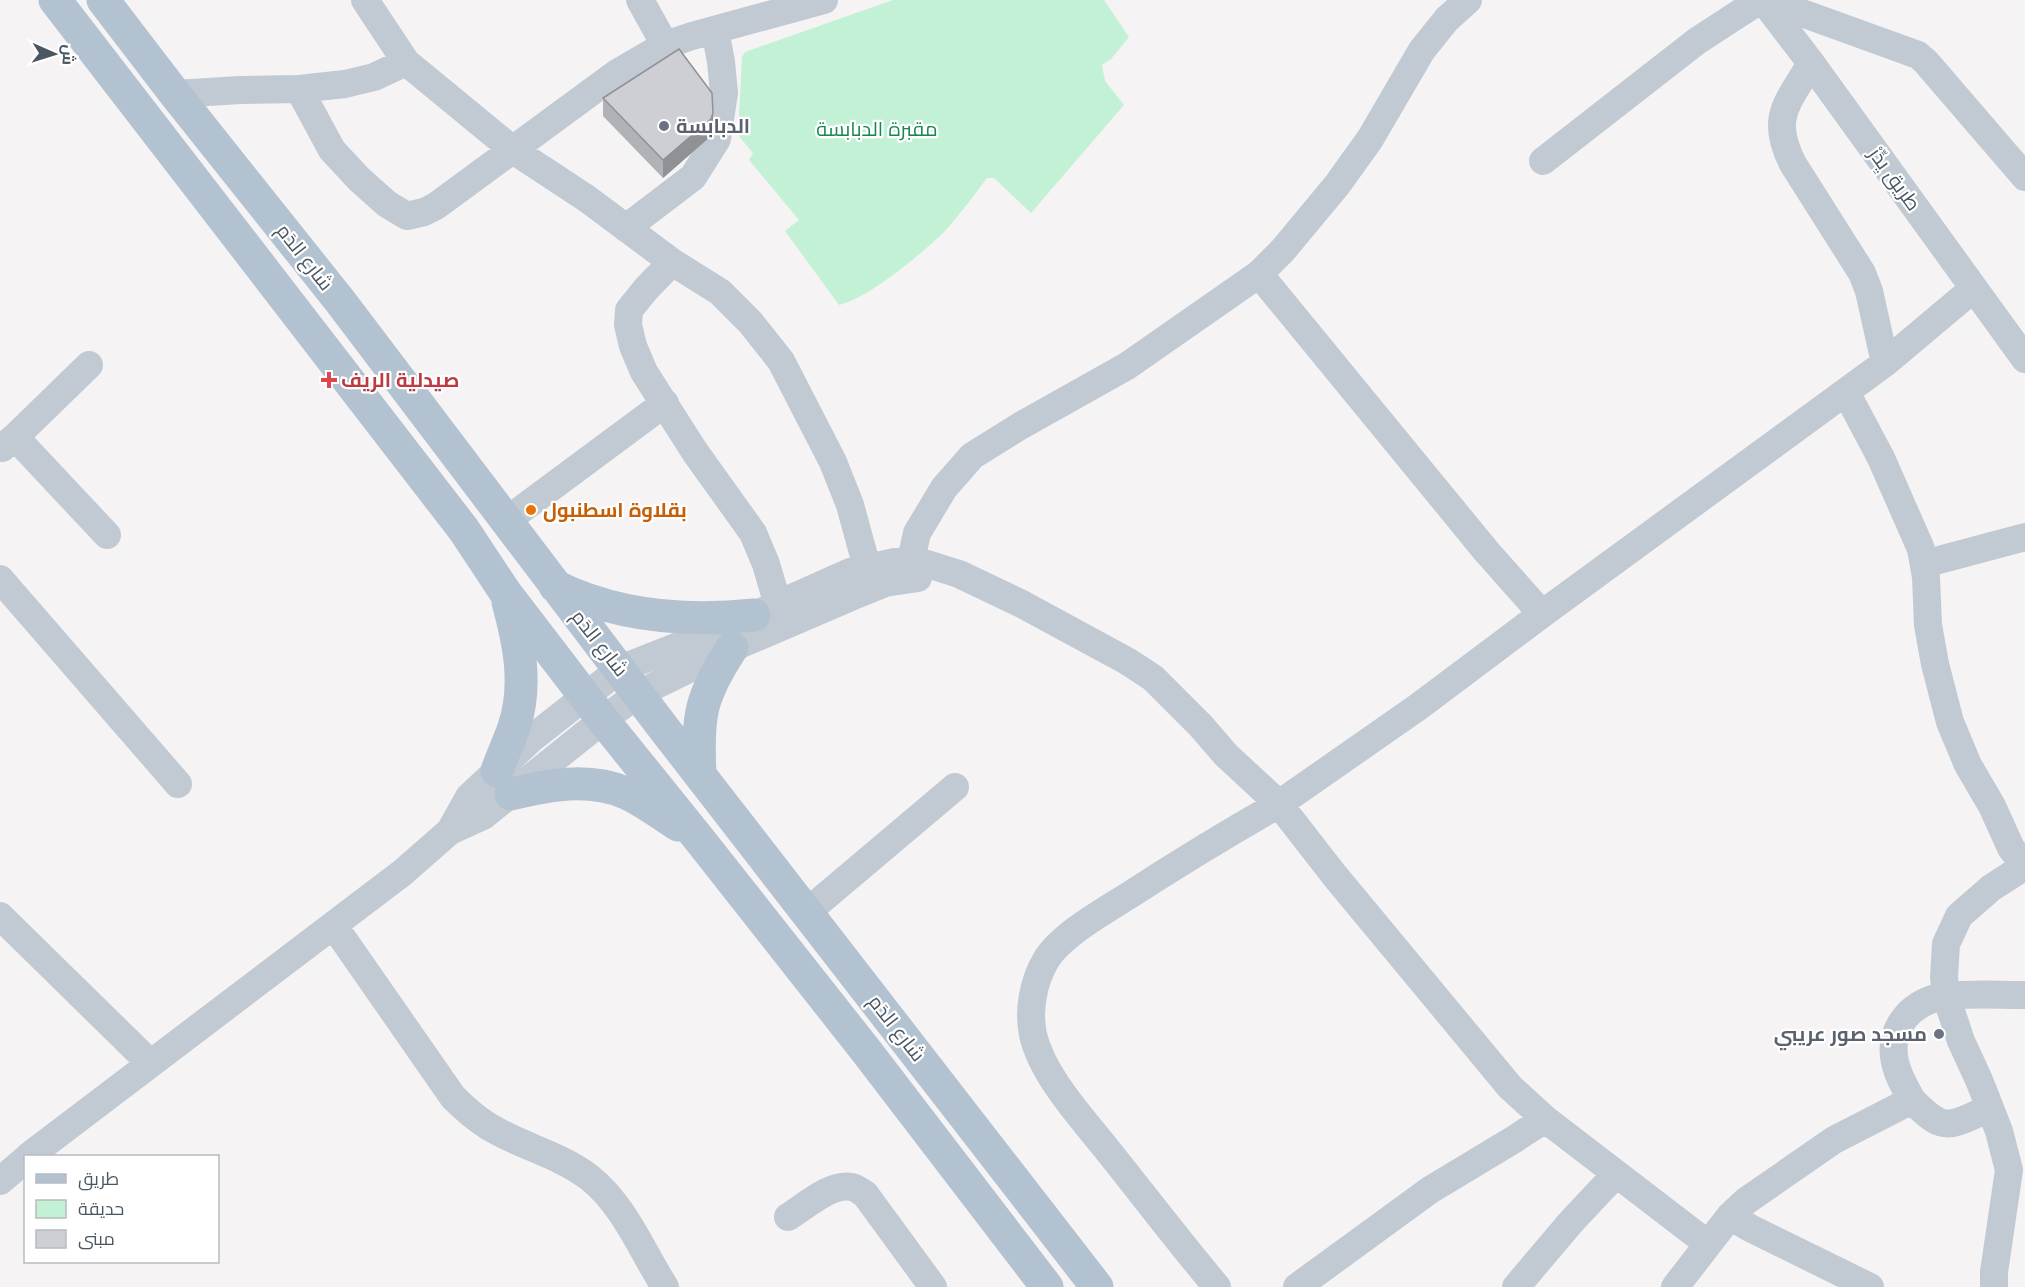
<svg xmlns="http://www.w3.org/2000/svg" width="2025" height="1287" font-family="'PT Sans',Cairo,sans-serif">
<rect width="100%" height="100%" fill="#f5f3f3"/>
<path fill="#c3f1d5" d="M893 0H1104L1129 37 1111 59 1102 65 1105 81 1124 105 1031 213 994 178H987C974 195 961 213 946 230 924 252 869 298 839 305L785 231 799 220 749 160 753 153 738 135 742 57 745 52Z"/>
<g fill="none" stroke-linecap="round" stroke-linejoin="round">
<path stroke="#c1cad2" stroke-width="28" d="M365 0 406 62 513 150 586 198 672 262 720 292 750 322 781 361 833 462 850 505 867 567
M640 0 665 45
M1763 0 1811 63 2025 359
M1766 0 1918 55 1926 62 2025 177
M1811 63C1788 103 1769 117 1793 164L1862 273 1869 291 1885 363
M299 89 332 150 359 179 387 204 407 216 424 212 436 206 617 73 665 45 692 36 824 0
M175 94 240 90 299 89 345 84 374 77 406 62
M1543 161 1697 41 1760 0
M626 228 693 177 717 139 724 93 721 62 715 30
M672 262 646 289 629 310 628 325 633 346 644 372 695 452 753 533 766 564 778 605
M1259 274 1487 552 1542 614
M1846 392 1881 458 1921 549 1926 577 1928 625 1935 664 1950 722 1968 765 1992 806 2011 848 2025 866
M15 437 107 535
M2 448 15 437 89 365
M506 521 665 403
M1924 564 2025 537
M907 578 917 533 944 488 972 456 1020 426 1127 366 1259 274 1283 250 1337 185 1370 139 1422 50 1447 19 1468 0
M0 579 178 784
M450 831 483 816 603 720 638 694 732 648 856 595 885 583 918 578
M807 912 955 787
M0 916 150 1063
M334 926 453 1097C464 1108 475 1118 488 1126 520 1146 559 1154 590 1178 624 1205 642 1251 665 1287
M1912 1100C1945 1134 1949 1126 1990 1108
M29 1156 402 873 450 831 469 797 531 739 620 669 734 624 850 572 895 562H921L959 574 1022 604 1127 661 1153 678 1201 726 1226 755 1279 804 1418 707 1542 614 1885 363 1973 289
M0 1181 26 1159
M1730 1216 1750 1228 1870 1287
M788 1217C806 1206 830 1183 852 1187 857 1188 861 1192 865 1194L933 1287
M1217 1287C1180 1243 1145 1197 1109 1152 1083 1119 1043 1077 1033 1035 1028 1010 1033 982 1046 960 1060 936 1104 911 1128 896 1177 864 1228 833 1279 804L1335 876 1510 1087 1545 1119 1708 1244
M1297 1287 1430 1190 1513 1140 1545 1119
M1516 1287 1571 1222 1616 1174
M1675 1287 1730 1216 1746 1201 1834 1140 1912 1100C1905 1088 1898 1076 1895 1062 1887 1027 1913 1000 1947 996 1972 993 2000 995 2025 995
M1994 1287V1272L2009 1170 1999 1131 1979 1080 1961 1041 1946 996 1944 977 1946 944 1959 916 1991 888 2025 866"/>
<path stroke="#b3c2d1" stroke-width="33" d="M55 0 464 530 505 592 603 720 699 839 867 1052 1047 1287
M103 0 175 94 340 301 662 726 1097 1287
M555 586C616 616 687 622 754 615
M497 771C502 756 509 742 514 727 528 685 519 643 508 602
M700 773C697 716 700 697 732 648
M511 794C549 785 588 777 626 793 644 801 661 814 678 825"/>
</g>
<path fill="#b0b2b7" d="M603 98 713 131 711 136 663 178 603 116Z"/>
<path fill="#909195" d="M713 113V131L711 136 663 178V160Z"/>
<path fill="#cdcfd5" stroke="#909195" stroke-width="1.5" d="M679 49 712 93 713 113 711 119 663 160 603 98Z"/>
<g fill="#6b7280" stroke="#fff" stroke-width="2">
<circle cx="664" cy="126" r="6"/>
<circle cx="1939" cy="1034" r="6"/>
</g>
<path fill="#e0444e" stroke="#fff" stroke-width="2" d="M326 371h6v6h6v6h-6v6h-6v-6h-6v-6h6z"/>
<circle fill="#e8710a" stroke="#fff" stroke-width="2" cx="531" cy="510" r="6"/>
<g text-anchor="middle" stroke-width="4.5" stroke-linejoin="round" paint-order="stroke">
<g font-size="20" font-weight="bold" fill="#5b616d" stroke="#fff" text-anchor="start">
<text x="676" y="133">الدبابسة</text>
<text x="1927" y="1041" text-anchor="end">مسجد صور عريبي</text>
</g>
<g font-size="20" fill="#17864f" stroke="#fff">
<text x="877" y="136">مقبرة الدبابسة</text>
</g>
<g font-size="20" fill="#4a5661" stroke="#fff">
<text transform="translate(1895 179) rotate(54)" y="7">طريق يِدِّرْ</text>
<text transform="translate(305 257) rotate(52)" y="7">شارع الدَم</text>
<text transform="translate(600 643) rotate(52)" y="7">شارع الدَم</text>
<text transform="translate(897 1028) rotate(52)" y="7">شارع الدَم</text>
</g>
<g font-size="20" font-weight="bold" fill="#be3a42" stroke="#fff" text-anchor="start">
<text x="341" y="387">صيدلية الريف</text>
</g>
<g font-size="20" font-weight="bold" fill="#c56008" stroke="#fff" text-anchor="start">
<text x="543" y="517">بقلاوة اسطنبول</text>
</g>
</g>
<rect x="24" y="1155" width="195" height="108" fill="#ffffff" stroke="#b7bbc0" stroke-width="1.5"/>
<rect x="36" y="1174" width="30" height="9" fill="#b3c2d1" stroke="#b7bbc0" stroke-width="1.5"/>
<text x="78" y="1185" font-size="18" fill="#4a5661">طريق</text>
<rect x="36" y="1200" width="30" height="18" fill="#c3f1d5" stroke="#b7bbc0" stroke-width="1.5"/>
<text x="78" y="1215" font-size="18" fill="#4a5661">حديقة</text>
<rect x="36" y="1230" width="30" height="18" fill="#cdcfd5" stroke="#b7bbc0" stroke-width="1.5"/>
<text x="78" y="1245" font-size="18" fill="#4a5661">مبنى</text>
<g transform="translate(54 54) rotate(93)" stroke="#ffffff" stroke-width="4.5" paint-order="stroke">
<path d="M0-4.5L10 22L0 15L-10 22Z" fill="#4a5661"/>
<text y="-9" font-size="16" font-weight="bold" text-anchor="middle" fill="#4a5661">ش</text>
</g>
</svg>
